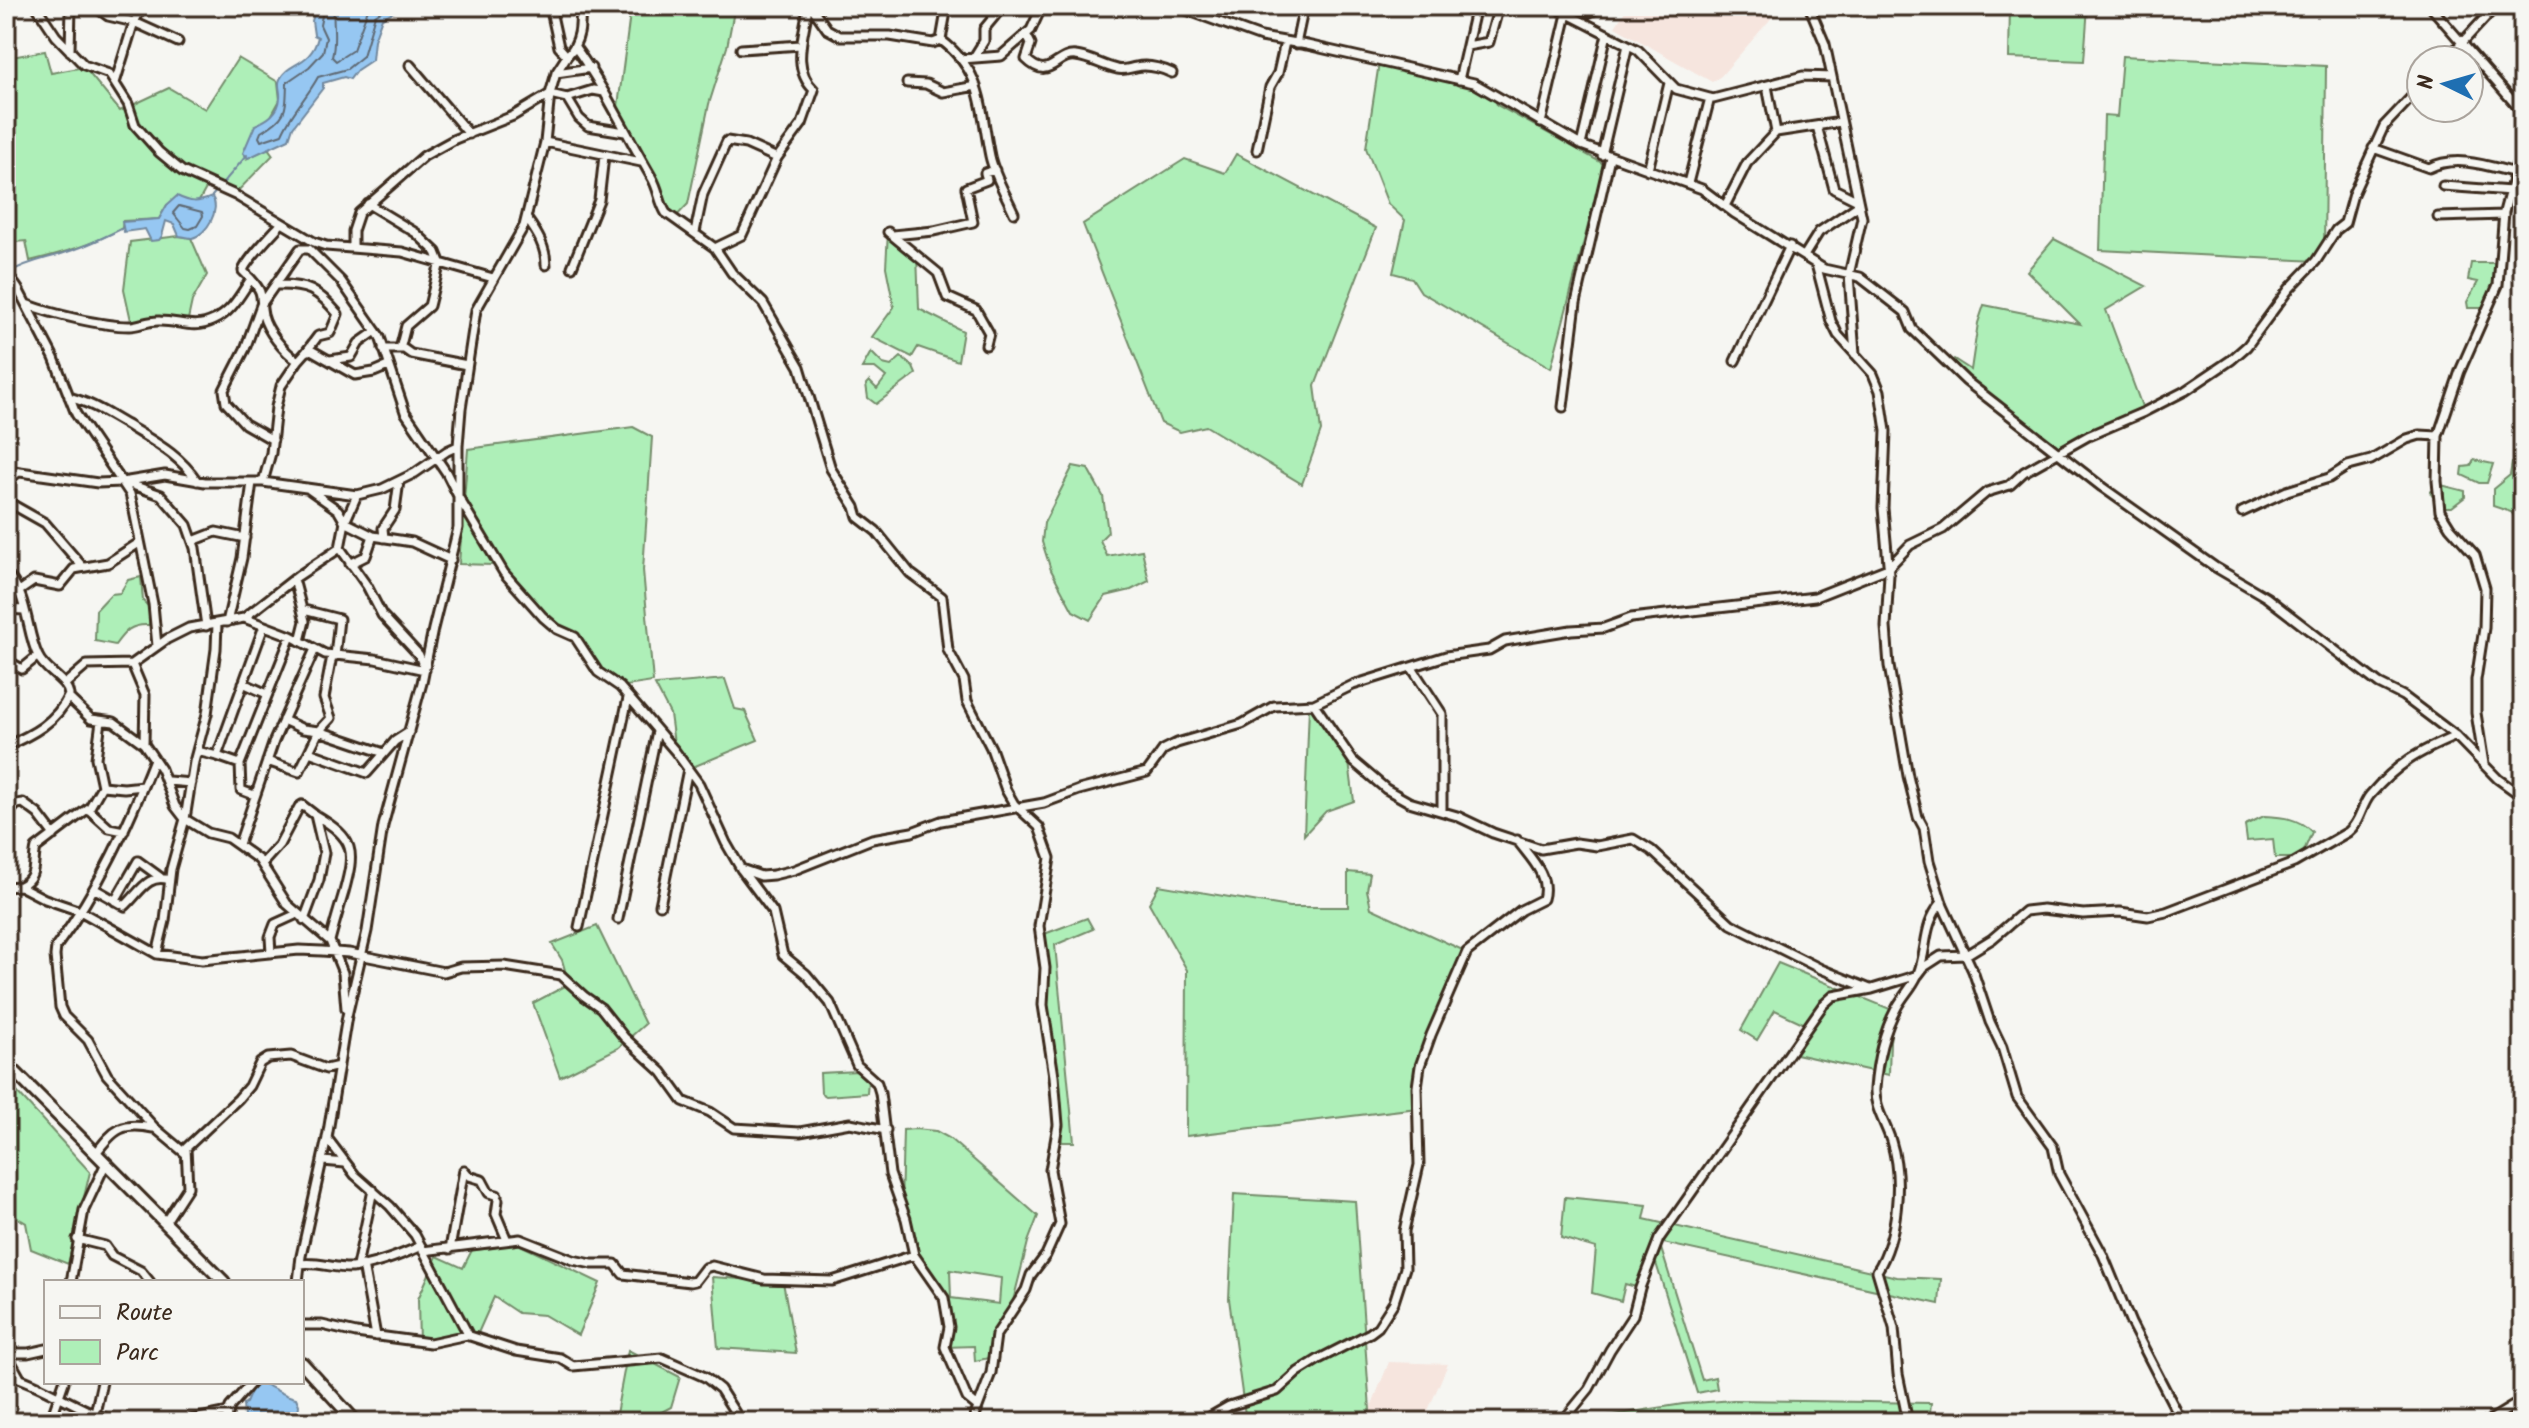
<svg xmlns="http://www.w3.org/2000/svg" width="2529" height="1428" font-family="Kalam,sans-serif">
<rect width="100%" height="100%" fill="#f6f6f2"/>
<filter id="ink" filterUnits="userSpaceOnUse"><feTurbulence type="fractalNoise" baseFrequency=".0125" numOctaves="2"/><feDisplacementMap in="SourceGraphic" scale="16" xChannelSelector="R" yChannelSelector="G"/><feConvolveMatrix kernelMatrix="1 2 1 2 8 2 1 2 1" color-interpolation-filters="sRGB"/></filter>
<g filter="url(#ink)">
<path fill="#f6e5de" d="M1628 6H1782L1721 76 1712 82 1615 27Z
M1389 1362 1448 1364 1423 1422H1365Z"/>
<path fill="#aeefb8" stroke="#748c6b" stroke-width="2" fill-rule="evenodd" d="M631 6H735L727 47 709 104 688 204 674 219 666 213 658 190 617 114Z
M2010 6H2088L2084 61 2009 58Z
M45 51 51 73 84 67 120 111 169 88 205 109 238 58 278 82 280 100 248 158 268 148 273 155 231 198 209 183 198 203 167 205 159 219 123 221 122 228C92 245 62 253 30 261L26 241 6 243V58Z
M2122 56 2326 66 2324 250 2316 261 2100 250 2104 116 2117 117Z
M1379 63 1474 83 1494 94 1497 105 1604 164 1551 368 1421 292 1412 278 1393 273 1405 220 1388 204 1366 148Z
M1236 154 1376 228 1315 386 1321 431 1302 484 1206 426 1180 432 1161 423 1083 224 1185 159 1225 173Z
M888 232 917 254 919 309 963 331 958 361 918 347 912 357 872 337 894 307 886 267Z
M179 236 191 238 207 275 192 301 187 324 132 325 124 289 130 242Z
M2054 239 2146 286 2106 310 2144 412 2057 452 1949 365 1954 359 1971 370 1978 323 1984 305 2080 324 2027 271Z
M2471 263H2499L2498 285 2489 308H2468L2467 302 2478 282 2468 280Z
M871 352 883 364 891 366 901 357 913 367 916 374 876 404 868 398 866 384 869 381 877 389 886 377 875 368H862Z
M633 427 652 437 643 570 653 682 620 687 598 672 575 637 557 629 504 573 493 565 459 564 468 449Z
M2474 460 2493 464 2487 483H2479L2462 475 2463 467 2471 466Z
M2512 463H2523V527L2511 512 2493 506V489L2510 475Z
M1073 466 1088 469 1103 496 1108 532 1100 540 1107 556 1142 550 1149 581 1131 590 1106 596 1090 620 1073 611 1051 570 1042 542 1044 523Z
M2441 485 2465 491V497L2452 507H2439L2430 492Z
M141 577 143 601 151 609 149 625C131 624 125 631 115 645L95 641 96 610 111 594 120 593 128 580Z
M725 679 735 709 745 711 758 740 688 769 675 751 670 714 655 685Z
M1309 707 1317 708 1348 754 1354 801 1326 811 1304 835Z
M2264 816C2283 817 2299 818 2312 832L2301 858H2275L2273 839 2247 841 2245 825Z
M1348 872 1370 874 1367 890 1371 908 1467 952 1424 1058 1417 1108 1186 1136 1187 970 1149 903 1159 885 1289 907H1348Z
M1087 918 1093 929 1055 945 1074 1142H1062L1043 1005 1046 985 1039 936Z
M597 926 645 1024 618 1048 560 1077 533 1003 569 984 562 960 552 944Z
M1778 963 1895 1011 1890 1041 1889 1075 1787 1052 1805 1024 1775 1010 1757 1040 1741 1030Z
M858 1071 868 1080 867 1093 826 1096 821 1093 820 1073Z
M6 1080 90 1172 68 1264 31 1249 26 1223 6 1211Z
M915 1129 936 1131 949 1138 1038 1216 1028 1242 1010 1313 996 1336 993 1357 975 1361 974 1346 945 1347 949 1327 944 1298 916 1259 901 1206 903 1130ZM950 1270 1001 1278 999 1304 951 1298Z
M1234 1194 1355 1201 1370 1410 1365 1422H1246L1229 1299Z
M1565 1197 1647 1205 1644 1219 1897 1277 1941 1279 1939 1304 1659 1242 1702 1380 1715 1377 1717 1389 1697 1393 1654 1257 1640 1288 1625 1284 1621 1301 1592 1293 1596 1248 1561 1238Z
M512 1241 600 1283 578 1335 544 1315 518 1313 494 1297 478 1333 419 1344 418 1299 437 1256 463 1268 472 1250 494 1248Z
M712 1277 783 1282 796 1353 718 1348Z
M628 1350 680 1377 671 1407 643 1422H624L616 1414Z
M1733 1400 1931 1403 1929 1422H1683L1682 1416 1640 1422H1600L1601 1417 1683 1404Z"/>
<path fill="#96c7f2" stroke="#72889d" stroke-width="2" d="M316 6H404L382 18 374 40 372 60 357 70 350 79 344 77 323 83V88L293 127 289 139 248 158 243 153 255 125C267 120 279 113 280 98 281 91 277 85 280 79 288 62 311 66 318 37L314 35 312 21Z
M177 196C191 203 197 203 212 197 221 209 207 235 192 238 190 238 181 236 179 236L174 224 166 221 162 236 159 240 151 241 145 229 124 232 122 222 159 219 167 205Z
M255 1382C268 1382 278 1395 296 1398L299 1405 298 1413H293L298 1417 297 1421 285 1420 281 1417 269 1420 244 1418 243 1404 246 1403Z"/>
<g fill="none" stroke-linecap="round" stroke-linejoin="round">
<path stroke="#5f6973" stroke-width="2" d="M324 6 320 25 326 38 323 52 309 67 287 82C286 110 288 117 261 132L259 137 261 141 282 134C290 114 308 96 318 77L347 69 363 56 375 15 389 6
M334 6C332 24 337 38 332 57L336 61 353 50 369 6
M179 206 202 212 203 216 197 226 190 229 185 228 173 213Z"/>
<path stroke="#72889d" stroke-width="2" d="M212 196 247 155
M10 272C31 260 48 259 70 251 89 245 105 237 123 228"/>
<g stroke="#3b2a1e" stroke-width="13">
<path id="street" d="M36 6 56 36 84 65 109 74 128 104 135 125 159 152 182 171 235 195 314 242 326 246 402 252 493 278
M94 6 108 16 134 22 178 42
M811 6 827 29 840 36H890L933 43 941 40
M947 6 941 40C984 72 980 108 990 156 994 175 1006 195 1014 213
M1175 6 1261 37 1307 45 1474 83 1581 145 1702 189 1734 213 1824 269 1860 277 1905 312 1912 329 1966 381 2102 487 2215 567 2266 597 2379 684 2403 696 2456 736 2498 779 2523 797
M1552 6 1638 50 1676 89 1713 99 1803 76 1832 77
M1809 6 1825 44 1862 218 1849 275 1855 354
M2430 6 2523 113
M1590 12 1602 6
M2523 17 2521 83 2523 121
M1026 34 1031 44 1026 59C1050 83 1056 53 1076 56 1092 58 1102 66 1117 69 1124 71 1129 68 1136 67 1149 64 1161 68 1172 73
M1296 44 1304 6
M1467 46 1489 42 1499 6
M575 47C605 88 626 134 652 178 659 190 659 202 666 213L715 248 732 273 763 303 800 367 831 469 855 507 858 517 876 531 910 573 942 597 948 650 964 680 967 701 991 748 1006 790 1014 804 1039 827 1050 858 1039 926 1045 968 1043 1005 1054 1076 1058 1125 1050 1170 1060 1224 1046 1255 1031 1275 1026 1290 996 1335 991 1373 978 1407
M741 49 801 45
M70 51 71 6
M567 56C581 41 581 26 580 6
M974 57 984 41V29L1003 6
M962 59 1001 56 1031 30 1042 6
M2446 60 2496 6
M410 65 469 134
M556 73 591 68
M1459 80 1476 6
M115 83 133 25 142 6
M907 83 926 84 943 92 976 86
M1767 86 1776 132
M567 98 593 90 604 92
M1541 123 1567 14
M1817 126 1834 189 1858 201
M545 142 641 162
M1581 145 1607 34
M2373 148 2429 168C2456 154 2488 166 2516 173
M1257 150 1270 87 1278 73 1285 42
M1602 155 1628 45
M1648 170 1669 83
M1688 183 1710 98
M2443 186 2511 191
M368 204 416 233 436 252 440 262 429 306 406 326 400 349
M1725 206 1747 163 1776 132 1841 122
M2438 217 2504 215
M527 219C537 233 546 247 546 265
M695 232 703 194 727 141 746 144 777 158
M888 232 938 273 947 297 976 310 989 333 986 345
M893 235 934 231 973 222 966 188 987 180 985 173 995 170
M353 247V231L359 213 424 156 455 139 513 116 550 94 567 98 579 118 588 126 625 132
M715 248 742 235 777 158 802 124 814 90C790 67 805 34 808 6
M1804 256 1819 232 1859 205
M1816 264 1831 321 1838 335 1873 374 1880 391 1886 431 1883 508 1889 574 1886 627 1889 666 1908 776 1918 817 1924 828 1929 861 1943 906 1973 971 1990 1022 2002 1047 2017 1097 2053 1147 2059 1174 2103 1255 2131 1323 2182 1422
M572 267 599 200 604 156
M6 272 18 289 54 358 76 414 122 482 165 475 205 482H263L357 495 382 489 415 473 447 451 458 446
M251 279C266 296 259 296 263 315 267 331 284 352 298 361L306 352 311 350 355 375 374 372 388 366
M275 285C307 284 318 290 338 314L330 333 318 336 306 352
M26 304C52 314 101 326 129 326 139 326 149 320 160 321 180 321 194 330 214 320 232 312 240 295 251 279L243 271C245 262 272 234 281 224
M383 349H404L411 354 467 365
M330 360 351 357 359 343 376 331
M1735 361 1790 246
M69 397C96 405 104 412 127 425 154 442 179 454 197 481
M1563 407 1576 303 1610 157
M273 440 245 424 226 403 224 390 245 349 261 305 300 249H309L341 281 380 337 405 412 446 472 459 498 504 573 543 617 557 629 575 637 598 672 620 687 675 751 699 784 726 843 741 869 773 912 783 955 806 974 830 1003 857 1065 877 1083 880 1093 890 1174 906 1219 914 1255 944 1298 949 1327 945 1347 967 1398 978 1407 973 1422
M6 470 98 483 122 482 130 494 134 511 153 604 157 646
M6 482 17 473
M124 482 161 495 187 525 195 548 206 626
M263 482 271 453 276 407 281 386 298 361
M307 488 338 510 345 522 373 536 412 542 451 560
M6 501 45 523 82 566
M2242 512 2287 491 2329 478 2348 466 2371 460 2407 439 2420 435 2438 436
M384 538 383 528 395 510 399 481
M193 541 216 532 245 538
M350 564 366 556 373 536
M6 574C28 592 26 632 38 656 45 672 67 679 69 695 57 722 32 735 6 746
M294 579 305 621 300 641
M18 592 34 581 60 586 74 569 108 563 139 543
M6 609 24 610
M304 610 339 619 335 656
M244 618 291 636 325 654 375 659 425 670 419 655 382 615 367 586 340 548 345 522 357 495
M227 622 242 558 252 482
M332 656 324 698 331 718 319 731 384 753
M6 660 22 669 38 656
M132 664 145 695 144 744
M1412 668 1442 714V810
M243 683 267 694
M65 684 87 665 132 664 167 639 189 628 244 618 298 576 340 548
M68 697 91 719 114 722 144 744 161 769 175 806 185 819 208 833 228 838 259 860 287 904 330 941 343 973 346 1009
M1314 704 1353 761 1386 789 1409 802 1457 816 1493 833 1541 849 1576 843 1597 846 1633 839 1651 850 1731 924 1821 969 1870 989
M101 721 96 758 102 786
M197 751 217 756 264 626
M309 752 367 773 395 741 409 732
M217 756 240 764
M154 759C128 825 99 889 56 947L55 956 60 1007 64 1016 88 1040 107 1075 155 1128 186 1154
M267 761 299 772 319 731 303 729 283 720
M2484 764 2476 713V680L2484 628 2485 588 2475 555 2450 527 2440 511 2437 481 2438 436 2460 371 2498 285 2504 212 2523 142
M168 781 191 783
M254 795 241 790 240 764 291 636
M88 809 109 828 124 831
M6 815 17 804 23 803 38 814 54 835
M315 815C356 839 355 851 344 892 339 909 334 925 330 941
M239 844 274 741 315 649
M262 864 279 845 299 807 302 805 315 815 324 853 319 880 304 920
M741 869 761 876 773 875 794 870 872 839 912 832 941 821 1044 803 1079 790 1147 772 1163 750 1177 743 1242 724 1274 706 1314 704 1353 685 1446 656 1489 650 1505 641 1571 630 1604 628 1631 618 1815 597 1888 568 1910 545 1943 529 1987 492 2010 485 2024 472 2088 436 2144 412 2185 391 2231 360 2247 346 2289 289 2316 261 2336 230 2345 223 2353 194 2384 126 2421 87
M20 886C38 877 32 863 36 848L90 807 102 786 124 788 143 786
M6 887 20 886 45 899 80 911 157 954 202 960 299 950 322 951 349 953 444 972 461 967 504 966 561 975 584 996 601 1008 624 1037 662 1072 683 1101 710 1112 734 1128 800 1132 850 1123 886 1130
M95 889 125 906C140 892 148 873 169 880
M115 901 138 861 160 877
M660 905 688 769
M618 919 657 731
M579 927 628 698
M271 953 270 937 275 924 297 914
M157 954 165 921 171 869 185 819 194 762 207 714 216 649 217 624
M327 1138 355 1175 390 1206 415 1235 469 1336
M96 1153C114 1129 122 1122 153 1128
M323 1161 345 1163
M464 1170 469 1176 482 1180 489 1193 497 1195
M498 1200 496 1214 507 1240
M166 1221 188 1187 186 1148 238 1099 249 1086 260 1063 268 1058 291 1056 326 1069 339 1066
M77 1239 105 1246 112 1256 141 1271 150 1282
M450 1249 464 1170
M423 1251 520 1239 573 1260 592 1264H615L623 1274 690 1282 695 1281 705 1268 712 1266 764 1279 832 1281 914 1255
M300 1264C318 1261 334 1269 352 1268 375 1265 399 1256 421 1246
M363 1265 376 1336
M357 1266 373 1190
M71 1282 84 1210 106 1163
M298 1282 301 1256 327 1138 347 1016 367 931 383 826 422 683 433 629 458 528V446L461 409 476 310 524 226 545 142 550 94 556 73 567 56 559 47 550 6
M302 1325H322L356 1333 430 1343 467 1335 516 1351 560 1358 573 1366 662 1358 705 1377 720 1389 737 1416 747 1422
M6 1353H28L46 1349
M6 1353 20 1378
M6 1374C46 1385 78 1411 118 1422
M50 1422 64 1382
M93 1422 102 1382
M179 1422 228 1412
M226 1422 230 1407 252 1382
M1201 1422 1229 1406 1277 1391 1298 1372 1319 1359 1370 1333 1378 1327 1394 1302 1405 1268 1404 1231 1419 1165 1417 1087 1420 1066 1431 1035 1467 952 1521 910 1543 899C1550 875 1530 858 1517 840
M1562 1422 1589 1389 1610 1350 1633 1315 1640 1288 1659 1239 1823 1005 1833 996 1872 989 1918 975 1924 967 1941 956 1966 955 1992 939 2025 911 2043 909 2083 914 2120 912 2148 916 2166 912 2294 863 2348 832C2360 823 2361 806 2370 795 2398 763 2418 752 2456 736
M1908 1422 1898 1374 1894 1328 1877 1271C1898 1238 1903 1179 1891 1141 1886 1124 1874 1108 1875 1089 1877 1061 1884 1031 1897 1007 1903 996 1912 987 1917 976 1929 949 1921 927 1942 902
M2487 1422 2523 1400"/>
</g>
<g stroke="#3b2a1e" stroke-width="16">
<path id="secondary" d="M6 1063 224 1282
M302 1363 356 1422"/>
</g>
<use href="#street" stroke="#f6f6f2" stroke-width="7"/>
<use href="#secondary" stroke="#f6f6f2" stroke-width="10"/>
</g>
</g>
<rect width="2529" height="1428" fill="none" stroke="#f6f6f2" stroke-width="32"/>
<rect x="16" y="16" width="2497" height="1396" fill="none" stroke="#3b2a1e" stroke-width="3" filter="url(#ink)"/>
<rect x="44" y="1280" width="260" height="104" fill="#f6f6f2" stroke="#aba49d" stroke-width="2"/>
<rect x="60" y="1306" width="40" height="12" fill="#f6f6f2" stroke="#aba49d" stroke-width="2"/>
<text x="116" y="1320" font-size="24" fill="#3b2a1e">Route</text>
<rect x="60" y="1340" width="40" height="24" fill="#aeefb8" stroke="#aba49d" stroke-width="2"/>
<text x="116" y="1360" font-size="24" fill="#3b2a1e">Parc</text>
<g transform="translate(2445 84) rotate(275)"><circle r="38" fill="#f6f6f2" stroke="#aba49d" stroke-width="2"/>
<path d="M0-6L14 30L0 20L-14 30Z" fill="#1f6fb2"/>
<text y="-12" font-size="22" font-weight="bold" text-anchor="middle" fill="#3b2a1e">N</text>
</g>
</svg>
